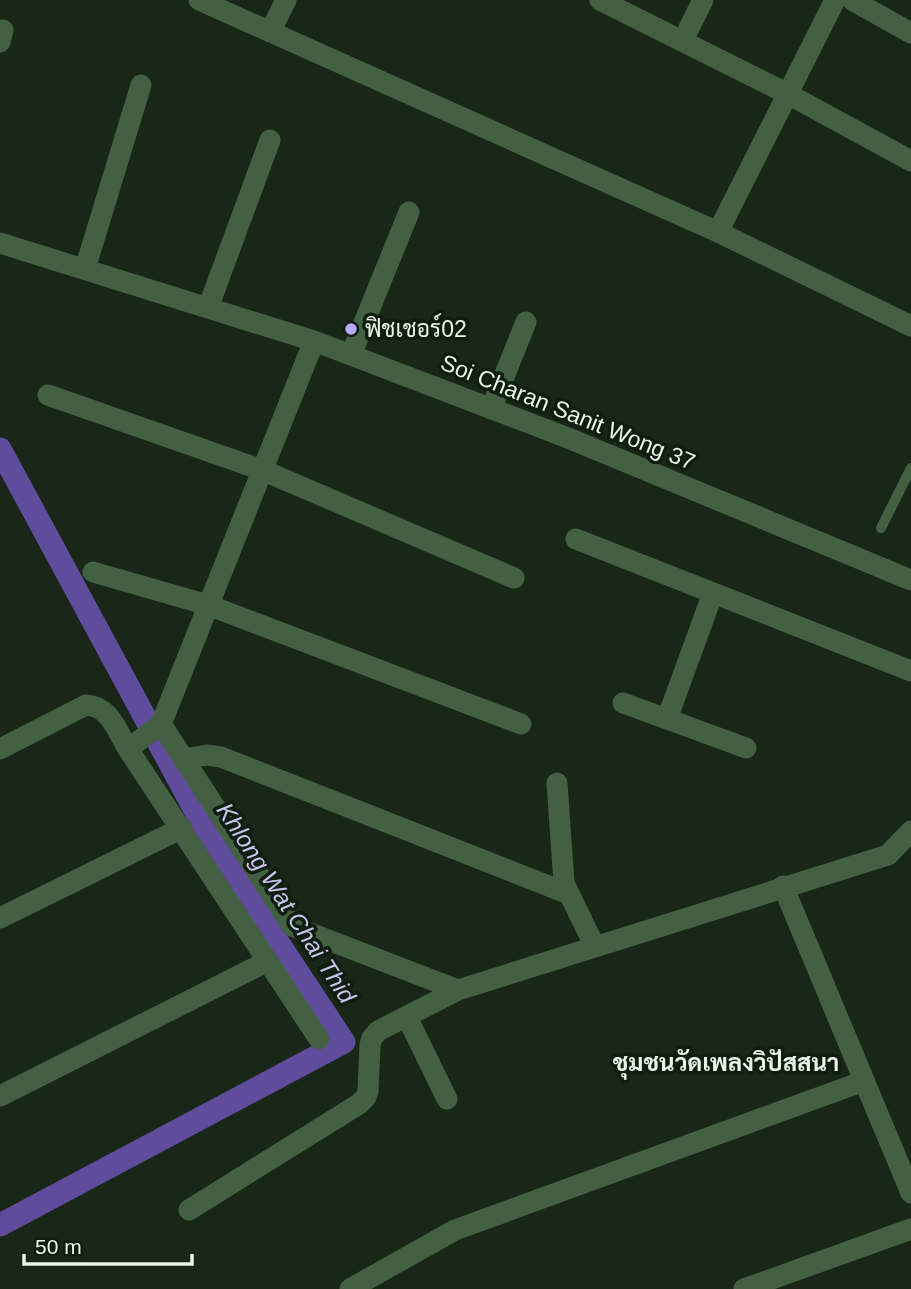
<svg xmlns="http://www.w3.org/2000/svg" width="911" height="1289" font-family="Helvetica,Sarabun,sans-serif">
<rect width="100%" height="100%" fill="#182718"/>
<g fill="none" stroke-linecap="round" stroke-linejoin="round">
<path stroke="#604c9c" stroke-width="23" d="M0 449 215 847 344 1042 0 1225"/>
<path stroke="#446043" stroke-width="10" d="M881 528 911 468"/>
<path stroke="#446043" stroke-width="21" d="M199 0 718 232 911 326
M600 0 788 94 911 161
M852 0 911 33
M270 32 286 0
M683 40 703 0
M0 42 3 30
M718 232 835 0
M0 243 314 341 568 438 911 580
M85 269 141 85
M208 308 270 140
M351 355 409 212
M48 395 262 470 514 578
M491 409 526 322
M576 539 911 671
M93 572 208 605 521 724
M623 703 667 719 713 593
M667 719 746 748
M161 724 292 926 458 990
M0 749 86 705C110 706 117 731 128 749L319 1039
M128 749 161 724 314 341
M183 759 207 755 221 757 569 894
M557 783 564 883 595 947
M783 886 911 1193
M0 918 182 828
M407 1017 447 1099
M0 1096 268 961
M189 1210 359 1104 366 1097 368 1091 370 1045 372 1038 378 1031 458 990 888 855 911 831
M350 1289 455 1230 864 1081
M744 1289 911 1229"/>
</g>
<circle fill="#b9abf7" stroke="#0f1e0f" stroke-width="2.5" cx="351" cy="329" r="7"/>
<g text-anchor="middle" stroke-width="7" stroke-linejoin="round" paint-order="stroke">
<g font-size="23" fill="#ebf5eb" stroke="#0f1e0f" text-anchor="start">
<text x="365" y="337">ฟิชเชอร์02</text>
</g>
<g font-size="23" fill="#ebf5eb" stroke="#0f1e0f">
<text transform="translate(568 412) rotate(22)" y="8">Soi Charan Sanit Wong 37</text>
</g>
<g font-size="24" font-style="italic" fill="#cac3f0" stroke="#0f1e0f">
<text transform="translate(286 903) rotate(57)" y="8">Khlong Wat Chai Thid</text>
</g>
<g font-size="24" font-weight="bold" fill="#ebf5eb" stroke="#0f1e0f">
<text x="726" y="1071">ชุมชนวัดเพลงวิปัสสนา</text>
</g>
</g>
<path d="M24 1254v10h168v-10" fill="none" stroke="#ebf5eb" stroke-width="3.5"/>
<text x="35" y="1254" font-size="21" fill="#ebf5eb" stroke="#0f1e0f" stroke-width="5" paint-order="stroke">50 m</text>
</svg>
